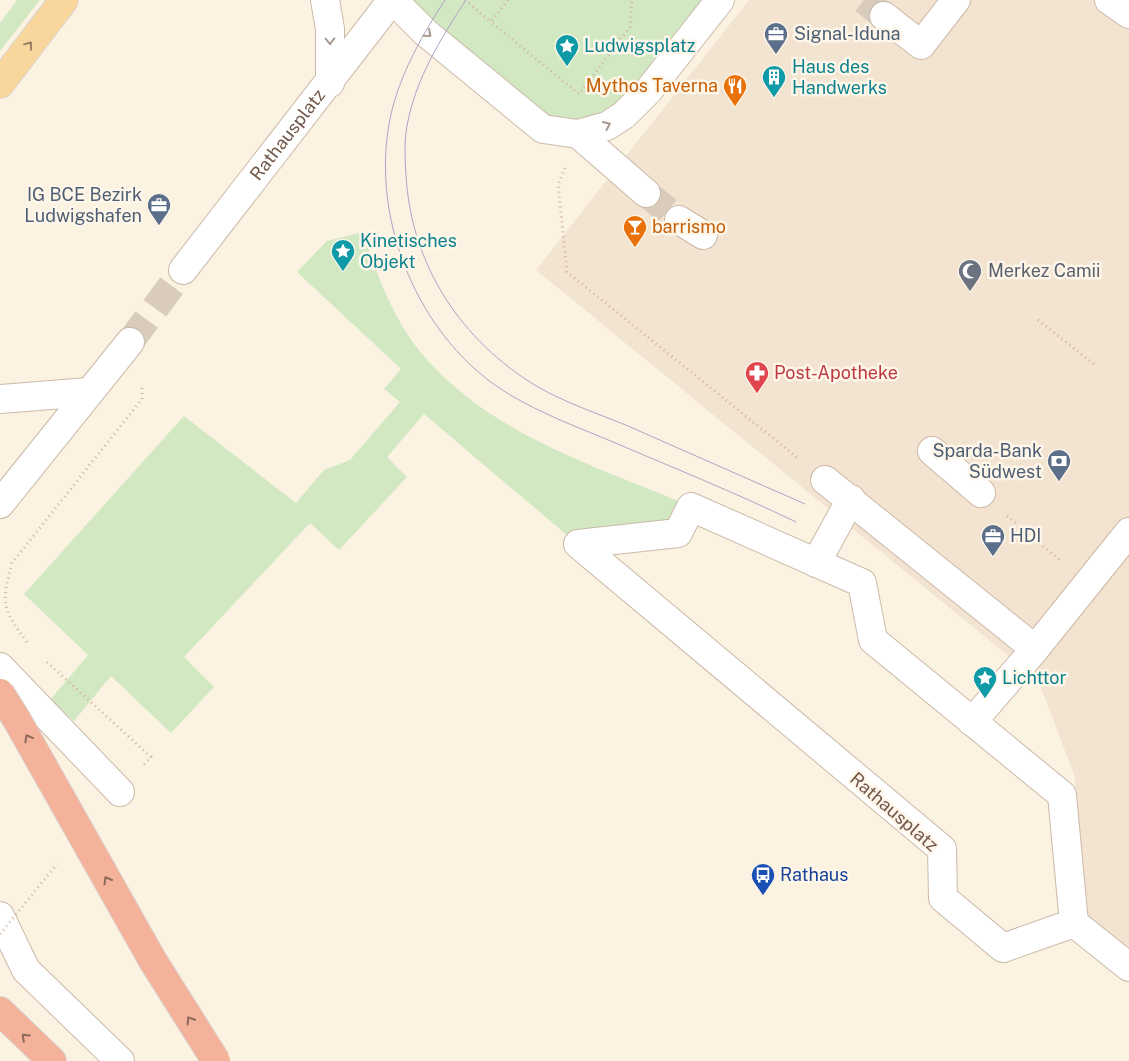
<svg xmlns="http://www.w3.org/2000/svg" width="1129" height="1061" font-family="'Public Sans',sans-serif">
<rect width="100%" height="100%" fill="#fbf2e2"/>
<path fill="#f3e3d1" d="M749 0H1129V948L1081 912 1075 777 1038 680 536 270Z"/>
<path fill="#d1e8c2" d="M17 0H40L0 51V23Z
M393 0H720L649 90 563 133Z
M363 232C378 279 396 327 430 363 498 437 598 467 688 505L676 530 575 542 424 414 387 457 407 477 339 550 310 523 184 657 214 687 171 733 111 676 74 721 50 700 88 655 24 594 184 416 296 503 324 470 350 460 400 402 384 389 401 369 297 272 327 241Z"/>
<g fill="none" stroke-linecap="round" stroke-linejoin="round">
<path stroke="#d9ccbc" stroke-width="28" stroke-dasharray="28 14" stroke-linecap="butt" d="M864 0 884 16
M646 193 679 220
M130 342 183 270"/>
<g stroke="#ccb9a9" stroke-width="30">
<g id="minor">
<path d="M325 0 330 29V83"/>
<path d="M393 0 426 33 543 129 578 134 607 126 624 115 649 90 720 0"/>
<path d="M1109 0 1129 14"/>
<path d="M884 16 921 45 956 0"/>
<path d="M578 134 646 193"/>
<path d="M679 220 703 235"/>
<path id="s1" d="M183 270 392 0"/>
<path d="M0 399 89 392"/>
<path d="M932 451 981 493"/>
<path d="M825 480 1035 649"/>
<path d="M0 504 130 342"/>
<path d="M691 507 862 583 873 640 1062 795 1074 923 1003 948 943 898 942 849 578 544 678 533Z"/>
<path d="M816 563 851 499"/>
<path d="M0 667 120 792"/>
<path d="M972 722 1035 649 1129 532"/>
<path d="M0 916 26 970 120 1061"/>
<path d="M1074 923 1129 967"/>
</g>
</g>
<g stroke="#dad4d0" stroke-width="30">
<path id="major" d="M0 84 64 0"/>
</g>
<g stroke="#dad4d0" stroke-width="30">
<path id="highway" d="M0 1011 52 1061"/>
</g>
<path stroke="#d4b39e" stroke-width="3" stroke-dasharray="1 4" stroke-linecap="butt" d="M465 0 491 22
M508 0 491 22 579 94 630 27 632 0
M565 168 558 185 567 272 799 459
M1038 320 1095 365
M1007 516 1016 523
M1043 546 1062 562
M27 642C2 609 1 603 12 563L142 399V384
M47 662 151 757 143 766"/>
<use href="#minor" stroke="#fff" stroke-width="28"/>
<use href="#major" stroke="#f8d69c" stroke-width="28"/>
<use href="#highway" stroke="#f4b29b" stroke-width="28"/>
<path stroke="#b4a2c4" stroke-width="1" d="M445 0C424 32 403 69 393 106 365 212 417 341 512 396 541 413 574 426 606 439 669 466 734 492 796 522
M466 0C441 38 415 80 407 126 404 142 405 159 406 175 411 265 461 341 538 387 566 403 599 414 628 426 687 452 746 478 805 504"/>
<g stroke="#dad4d0" stroke-width="30" stroke-linecap="butt">
<path id="highway-bridge" d="M0 693 17 720 153 961 216 1061"/>
</g>
<path stroke="#d4b39e" stroke-width="3" stroke-dasharray="1 4" stroke-linecap="butt" d="M0 934 57 864"/>
<use href="#highway-bridge" stroke="#f4b29b" stroke-width="28"/>
</g>
<defs><path id="oneway-chevron" d="M-2-3.5L2.5 0L-2 3.5" fill="none" stroke-width="1.6" stroke-linecap="round" stroke-linejoin="round" transform="scale(1.25)"/></defs>
<g stroke="#aa9b92">
<use href="#oneway-chevron" transform="translate(428 34) rotate(41)"/>
<use href="#oneway-chevron" transform="translate(330 41) rotate(89)"/>
<use href="#oneway-chevron" transform="translate(607 125) rotate(-24)"/>
</g>
<use stroke="#9a7e63" href="#oneway-chevron" transform="translate(29 45) rotate(-53)"/>
<g stroke="#8c6a5a">
<use href="#oneway-chevron" transform="translate(28 738) rotate(-119)"/>
<use href="#oneway-chevron" transform="translate(107 880) rotate(-120)"/>
<use href="#oneway-chevron" transform="translate(190 1020) rotate(-122)"/>
<use href="#oneway-chevron" transform="translate(25 1037) rotate(-137)"/>
</g>
<defs>
<g id="office-pin" transform="scale(1.25)"><path d="M0 17L-7.5 6A9.5 9.5 0 1 1 7.5 6Z" fill="#5c6f8a" stroke="#fef6e8"/><path d="M-6-3h4V-5.5h4V-3h4V5H-6ZM-1-4.5V-3h2v-1.5ZM-6 0V1H6V0Z" fill="#fff"/></g>
<g id="sight-pin" transform="scale(1.25)"><path d="M0 17L-7.5 6A9.5 9.5 0 1 1 7.5 6Z" fill="#0f9aa8" stroke="#fef6e8"/><path d="M0-6L1.8-2.2L6-1.7L2.9 1.2L3.7 5.4L0 3.3L-3.7 5.4L-2.9 1.2L-6-1.7L-1.8-2.2Z" fill="#fff"/></g>
<g id="building-pin" transform="scale(1.25)"><path d="M0 17L-7.5 6A9.5 9.5 0 1 1 7.5 6Z" fill="#0f9aa8" stroke="#fef6e8"/><path d="M-4-6H4V6H1V3H-1V6H-4ZM-2.5-4.3h1.7v1.8h-1.7ZM.8-4.3h1.7v1.8H.8ZM-2.5-1h1.7V.8h-1.7ZM.8-1h1.7V.8H.8Z" fill="#fff"/></g>
<g id="restaurant-pin" transform="scale(1.25)"><path d="M0 17L-7.5 6A9.5 9.5 0 1 1 7.5 6Z" fill="#e8710a" stroke="#fef6e8"/><path d="M-5-6h1v4h1v-4h1v4h1v-4h1v5L-1.5 .5V6h-2V.5L-5-1ZM5-6V6H3V1.5H1.5Q1.5-4 5-6Z" fill="#fff"/></g>
<g id="bar-pin" transform="scale(1.25)"><path d="M0 17L-7.5 6A9.5 9.5 0 1 1 7.5 6Z" fill="#e8710a" stroke="#fef6e8"/><path d="M-6-5H6L.8 .8V4.5H3.5V6h-7V4.5H-.8V.8Z" fill="#fff"/></g>
<g id="mosque-pin" transform="scale(1.25)"><path d="M0 17L-7.5 6A9.5 9.5 0 1 1 7.5 6Z" fill="#6b7280" stroke="#fef6e8"/><path d="M3.5-4.9A6 6 0 1 0 3.5 4.9A5 5 0 1 1 3.5-4.9Z" fill="#fff"/></g>
<g id="pharmacy-pin" transform="scale(1.25)"><path d="M0 17L-7.5 6A9.5 9.5 0 1 1 7.5 6Z" fill="#e0444e" stroke="#fef6e8"/><path d="M-2-6h4v4h4v4h-4v4h-4v-4h-4v-4h4Z" fill="#fff"/></g>
<g id="bank-pin" transform="scale(1.25)"><path d="M0 17L-7.5 6A9.5 9.5 0 1 1 7.5 6Z" fill="#5c6f8a" stroke="#fef6e8"/><path d="M-6-4H6V4H-6ZM0-2.3a2.3 2.3 0 1 0 0 4.6a2.3 2.3 0 1 0 0-4.6Z" fill="#fff"/></g>
<g id="bus-pin" transform="scale(1.25)"><path d="M0 17L-7.5 6A9.5 9.5 0 1 1 7.5 6Z" fill="#1a4fb4" stroke="#fef6e8"/><path d="M-5-6H5V4H4V6H2V4H-2V6H-4V4H-5ZM-3.5-4V0h7V-4ZM-3.5 1.2v1.5H-2V1.2ZM2 1.2v1.5H3.5V1.2Z" fill="#fff"/></g>
</defs>
<g fill-rule="evenodd">
<use href="#office-pin" x="776" y="34"/>
<use href="#sight-pin" x="567" y="46"/>
<use href="#building-pin" x="774" y="77"/>
<use href="#restaurant-pin" x="735" y="86"/>
<use href="#office-pin" x="159" y="205"/>
<use href="#bar-pin" x="635" y="227"/>
<use href="#sight-pin" x="343" y="251"/>
<use href="#mosque-pin" x="970" y="271"/>
<use href="#pharmacy-pin" x="757" y="373"/>
<use href="#bank-pin" x="1059" y="461"/>
<use href="#office-pin" x="993" y="536"/>
<use href="#sight-pin" x="985" y="678"/>
<use href="#bus-pin" x="763" y="875"/>
</g>
<g text-anchor="middle" stroke-width="5" stroke-linejoin="round" paint-order="stroke">
<g font-size="18" fill="#4e5e75" stroke="#fef6e8" text-anchor="start">
<text x="794" y="40">Signal-Iduna</text>
<text x="142" y="201" text-anchor="end">IG BCE Bezirk<tspan x="142" dy="21">Ludwigshafen</tspan></text>
<text x="1042" y="457" text-anchor="end">Sparda-Bank<tspan x="1042" dy="21">Südwest</tspan></text>
<text x="1010" y="542">HDI</text>
</g>
<g font-size="18" fill="#0d838f" stroke="#fef6e8" text-anchor="start">
<text x="584" y="52">Ludwigsplatz</text>
<text x="792" y="73">Haus des<tspan x="792" dy="21">Handwerks</tspan></text>
<text x="360" y="247">Kinetisches<tspan x="360" dy="21">Objekt</tspan></text>
<text x="1002" y="684">Lichttor</text>
</g>
<g font-size="18" fill="#c56008" stroke="#fef6e8" text-anchor="end">
<text x="718" y="92">Mythos Taverna</text>
<text x="652" y="233" text-anchor="start">barrismo</text>
</g>
<g font-size="18" fill="#72584a" stroke="#fef6e8">
<text dy="6" stroke="none"><textPath href="#s1" startOffset="171">Rathausplatz</textPath></text>
<text transform="translate(894 812) rotate(41)" y="6">Rathausplatz</text>
</g>
<g font-size="18" fill="#5b616d" stroke="#fef6e8" text-anchor="start">
<text x="988" y="277">Merkez Camii</text>
</g>
<g font-size="18" fill="#be3a42" stroke="#fef6e8" text-anchor="start">
<text x="774" y="379">Post-Apotheke</text>
</g>
<g font-size="18" fill="#164399" stroke="#fef6e8" text-anchor="start">
<text x="780" y="881">Rathaus</text>
</g>
</g>
</svg>
